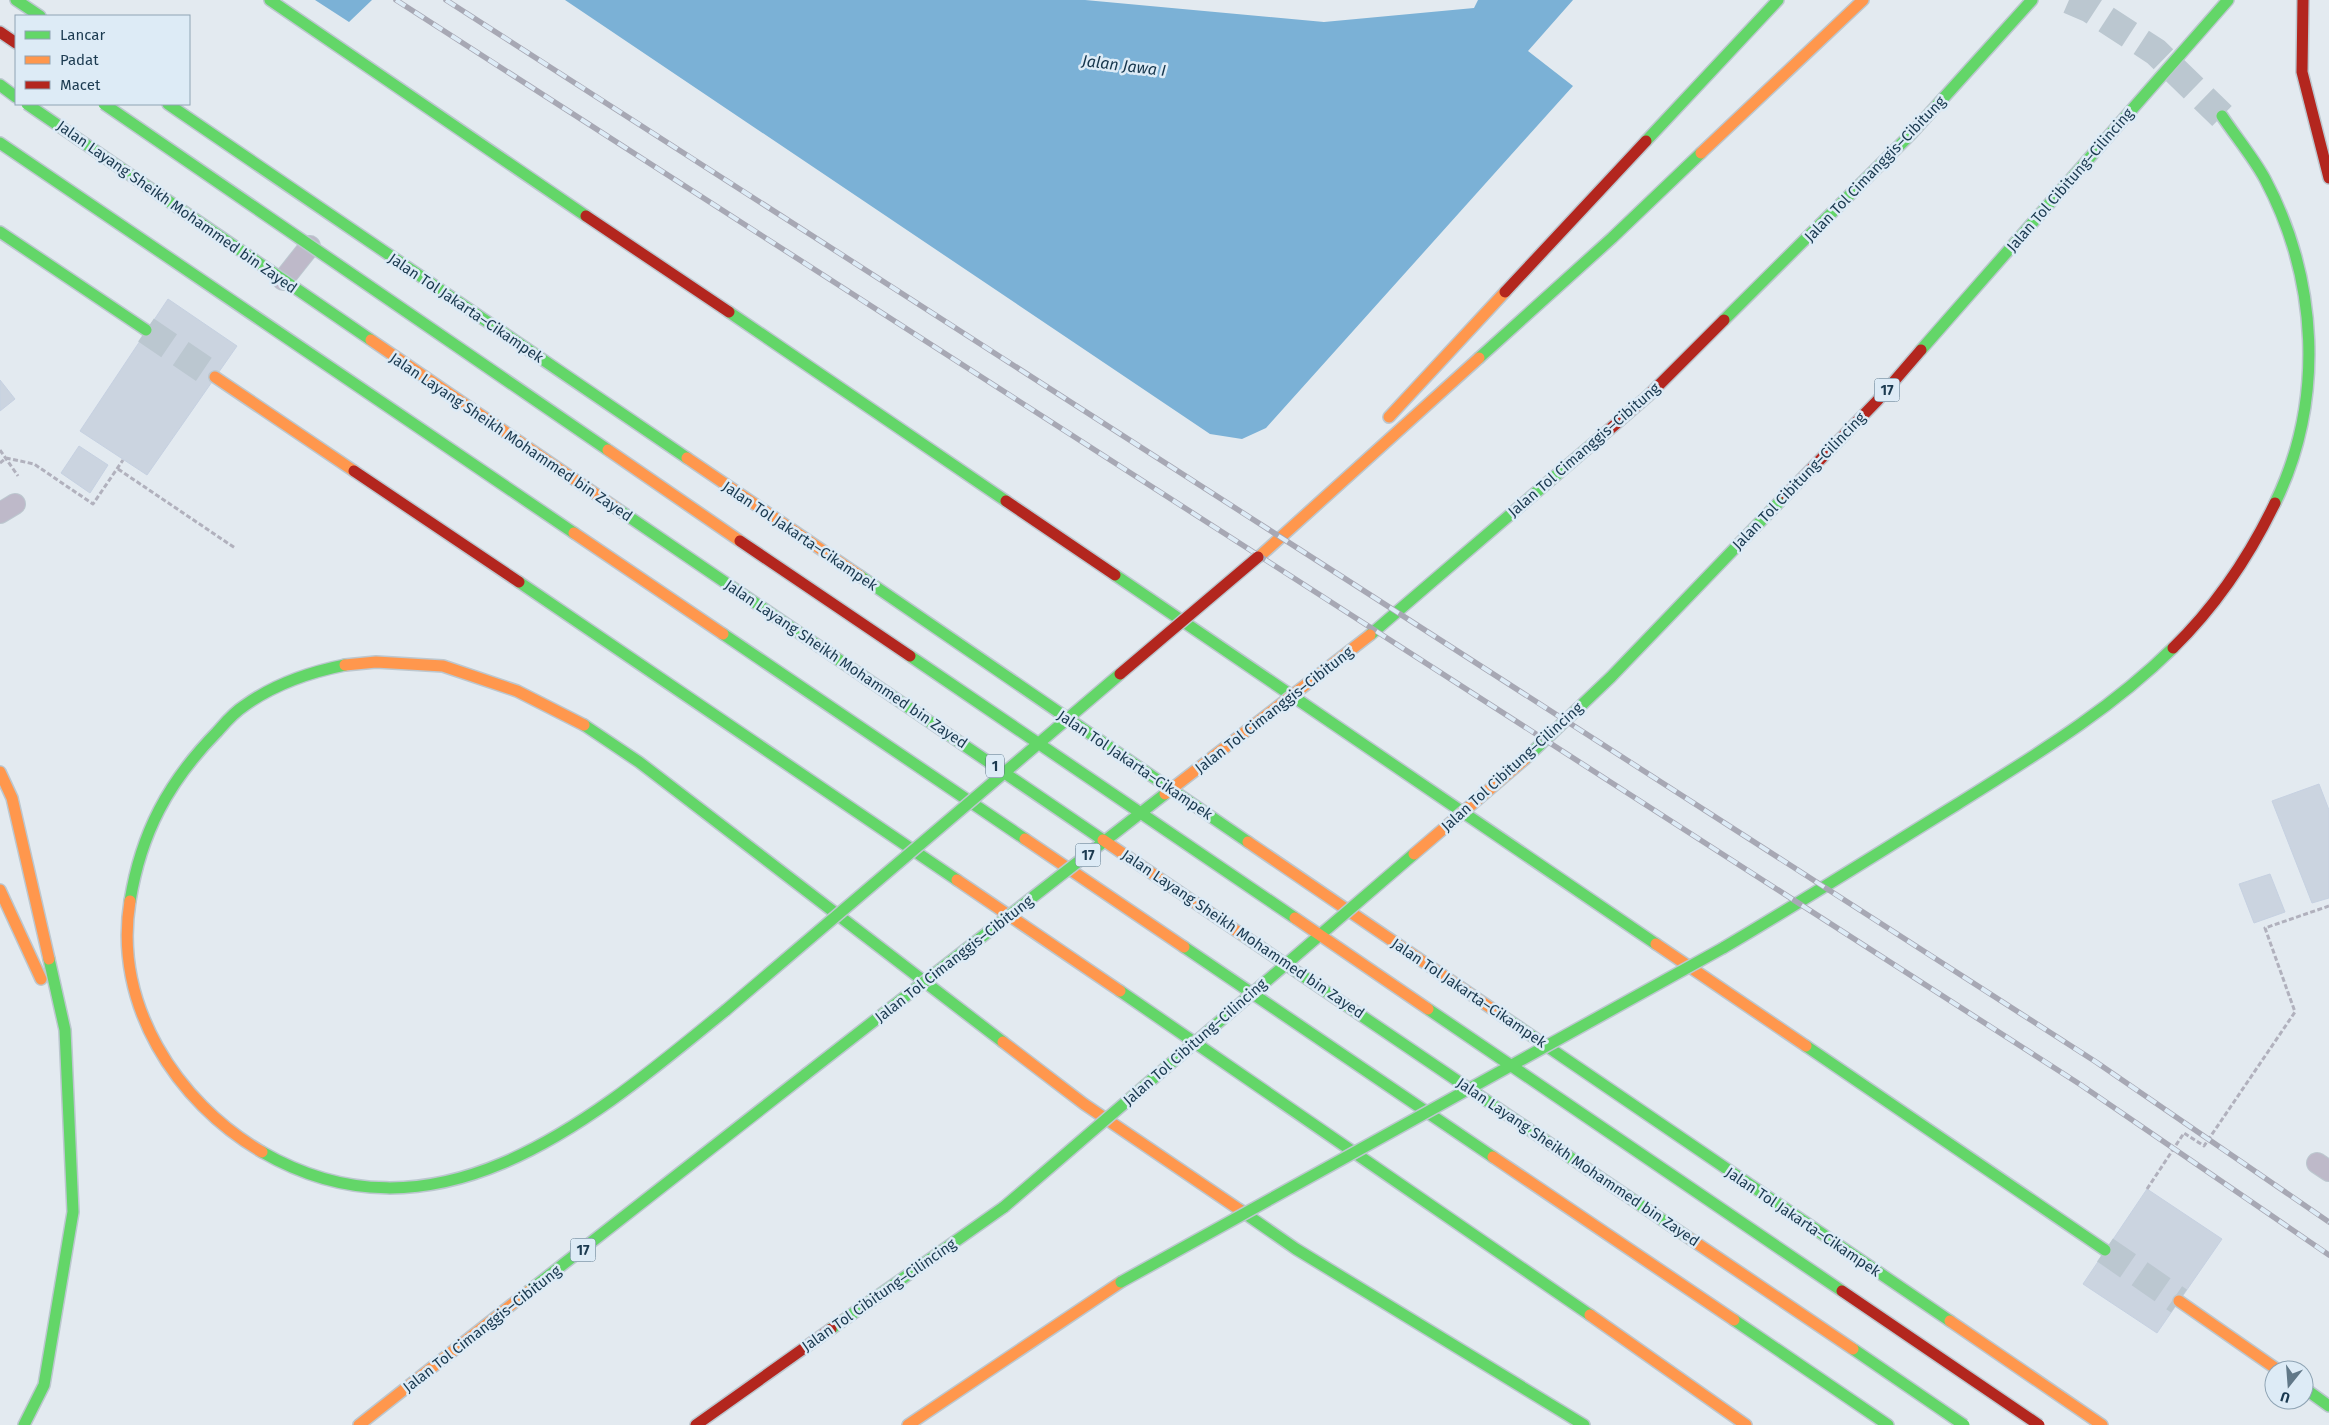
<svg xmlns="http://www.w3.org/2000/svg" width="2329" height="1425" font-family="'Fira Sans',sans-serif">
<rect width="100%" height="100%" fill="#e3eaf0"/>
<path fill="#7bb1d6" d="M315 0H372L349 22Z
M565 0H1085L1324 22 1474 8 1478 0H1573L1528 51 1573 86 1266 428 1242 439 1210 434Z"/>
<path fill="#cbd4e0" stroke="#c6d1e1" d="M168 299 237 346 147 475 80 431Z
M0 380 15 399 0 411Z
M79 446 108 465 90 493 61 473Z
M2319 784 2329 810V898L2312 903 2272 801Z
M2270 874 2285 912 2254 923 2239 884Z
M2147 1189 2222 1239 2157 1333 2083 1284Z"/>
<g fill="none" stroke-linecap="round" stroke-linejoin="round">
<path stroke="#bbc7d0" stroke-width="28" stroke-dasharray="28 14" stroke-linecap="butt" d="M2069 0 2090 9 2156 52 2222 116
M146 330 215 377
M2105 1250 2179 1301"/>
<g stroke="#bcc7cf" stroke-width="22">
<path id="lane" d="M283 280 310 246
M0 513 15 504
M2317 1163 2329 1171"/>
</g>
<g stroke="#bcc7cf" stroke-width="14">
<path id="fast" d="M16 0 40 16
M270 0 586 216
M0 85 16 97
M168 104 687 458
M2222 116C2236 137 2253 157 2265 179 2318 279 2325 400 2275 503
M1646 141 1778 0
M0 143 574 533
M0 232 146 330
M729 312 1006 501
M1724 320 1911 134 2032 0
M1921 350 2228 0
M1479 358 1612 238 1701 153
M1115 575 1656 944
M860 576 1248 842
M519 582 957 880
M723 634 1025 839
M1370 635 1610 429
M584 725 639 762 1003 1042
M1525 759 1611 677 1786 495
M130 901C141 833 168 782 217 732 225 723 233 713 244 706 273 685 310 672 345 665
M1184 947 1493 1157
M1723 948C1801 902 1878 853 1956 805 2032 757 2108 712 2173 648
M1120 991 1590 1315
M1504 1017 1950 1321
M1806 1046 2105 1250
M262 1152C439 1254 595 1117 726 1010
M1240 1210 1296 1249 1584 1425
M529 1291 806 1074
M1734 1320 1888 1425
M831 1329 1004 1207
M2304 1388 2329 1406
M24 1425 44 1385 73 1212 65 1030 49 959"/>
</g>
<g stroke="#bcc7cf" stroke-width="14">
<path id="slow" d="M1701 153 1863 0
M215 377 354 471
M1389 417 1505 292
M687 458 860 576
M574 533 723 634
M1260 556 1479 358
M345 665 376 662 443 666 517 691 584 725
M0 772 12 798 49 959
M1025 839 1184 947
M1248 842 1504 1017
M957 880 1120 991
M0 890 41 979
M130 901C113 1004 176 1102 262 1152
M1656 944 1806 1046
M1003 1042 1084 1104 1240 1210
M1493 1157 1734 1320
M2179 1301 2278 1370
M1590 1315 1746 1425
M1950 1321 2102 1425
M359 1425 529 1291
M908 1425 1121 1282"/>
</g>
<g stroke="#bcc7cf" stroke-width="14">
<path id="jam" d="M2303 0 2302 72 2329 178
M0 32 16 43
M586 216 729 312
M1505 292 1646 141
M1610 429 1648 396 1724 320
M354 471 519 582
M1786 495 1877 401 1921 350
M1006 501 1115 575
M2173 648C2216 606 2249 557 2275 503
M696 1425 831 1329"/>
</g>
<path stroke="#b1b1bd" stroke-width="3" stroke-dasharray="5 2.5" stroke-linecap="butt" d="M0 450 18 476
M0 463 6 458 34 464 93 504 123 460
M118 469 235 548
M2147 1189 2184 1133 2204 1146 2295 1012 2265 928 2329 906"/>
<use href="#lane" stroke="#beb9c9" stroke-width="20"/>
<use href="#fast" stroke="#63d668" stroke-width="11"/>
<use href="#slow" stroke="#ff974d" stroke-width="11"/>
<use href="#jam" stroke="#b3261e" stroke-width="11"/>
<g stroke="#a7a8b4" stroke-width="5.5">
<path id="rail" d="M396 0 2081 1085 2329 1255
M446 0 2096 1062 2329 1222"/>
</g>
<use href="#rail" stroke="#ddebf6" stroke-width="4" stroke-dasharray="11" stroke-linecap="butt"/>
<g stroke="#bcc7cf" stroke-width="14" stroke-linecap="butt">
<path id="fast-bridge" d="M27 104 371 340
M104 104 608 450
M619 510 1103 840
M910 656 1295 918
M1244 936 1689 1238
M1428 1009 1842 1291
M726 1010 1120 674
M806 1074 1165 794
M1004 1207 1414 854
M1121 1282 1723 948
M1853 1349 1964 1425"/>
</g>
<g stroke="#bcc7cf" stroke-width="14" stroke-linecap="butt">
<path id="slow-bridge" d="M371 340 619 510
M608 450 740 541
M1165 794 1370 635
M1103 840 1244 936
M1414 854 1525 759
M1295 918 1428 1009
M1689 1238 1853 1349"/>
</g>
<g stroke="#bcc7cf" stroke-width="14" stroke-linecap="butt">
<path id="jam-bridge" d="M740 541 910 656
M1120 674 1258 557
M1842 1291 2039 1425"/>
</g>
<use href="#fast-bridge" stroke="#63d668" stroke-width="11"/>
<use href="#slow-bridge" stroke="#ff974d" stroke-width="11"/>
<use href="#jam-bridge" stroke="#b3261e" stroke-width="11"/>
</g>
<g text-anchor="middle" stroke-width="5" stroke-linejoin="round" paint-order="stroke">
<g fill="#ddebf6" stroke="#556f82" stroke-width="1">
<rect x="1874.5" y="378.5" width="25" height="23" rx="4"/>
<rect x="986" y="754.5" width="18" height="23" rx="4"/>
<rect x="1075.5" y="843.5" width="25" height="23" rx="4"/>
<rect x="570.5" y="1238.5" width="25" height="23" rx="4"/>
</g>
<g font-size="14" font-weight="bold" fill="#1b3a50">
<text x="1887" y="395">17</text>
<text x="995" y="771">1</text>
<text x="1088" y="860">17</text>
<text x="583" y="1255">17</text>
</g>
<g font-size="15" fill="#1b3a50" stroke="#ddebf6">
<text transform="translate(1875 169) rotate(-46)" y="5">Jalan Tol Cimanggis–Cibitung</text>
<text transform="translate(2070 180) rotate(-49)" y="5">Jalan Tol Cibitung–Cilincing</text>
<text transform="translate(177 207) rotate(35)" y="5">Jalan Layang Sheikh Mohammed bin Zayed</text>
<text transform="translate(466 308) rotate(34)" y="5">Jalan Tol Jakarta–Cikampek</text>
<text transform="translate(511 437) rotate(34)" y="5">Jalan Layang Sheikh Mohammed bin Zayed</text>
<text transform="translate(1584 450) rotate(-41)" y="5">Jalan Tol Cimanggis–Cibitung</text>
<text transform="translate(1799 481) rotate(-46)" y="5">Jalan Tol Cibitung–Cilincing</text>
<text transform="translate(800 536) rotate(34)" y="5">Jalan Tol Jakarta–Cikampek</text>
<text transform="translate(846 664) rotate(34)" y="5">Jalan Layang Sheikh Mohammed bin Zayed</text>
<text transform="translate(1274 710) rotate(-38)" y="5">Jalan Tol Cimanggis–Cibitung</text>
<text transform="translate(1135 765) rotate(34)" y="5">Jalan Tol Jakarta–Cikampek</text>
<text transform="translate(1512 767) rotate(-42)" y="5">Jalan Tol Cibitung–Cilincing</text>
<text transform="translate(1243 934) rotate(34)" y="5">Jalan Layang Sheikh Mohammed bin Zayed</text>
<text transform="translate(954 959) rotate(-38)" y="5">Jalan Tol Cimanggis–Cibitung</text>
<text transform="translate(1469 993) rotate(34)" y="5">Jalan Tol Jakarta–Cikampek</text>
<text transform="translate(1195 1042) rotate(-41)" y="5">Jalan Tol Cibitung–Cilincing</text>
<text transform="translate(1578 1162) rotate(34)" y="5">Jalan Layang Sheikh Mohammed bin Zayed</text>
<text transform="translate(1803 1222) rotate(34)" y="5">Jalan Tol Jakarta–Cikampek</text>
<text transform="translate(879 1295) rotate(-35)" y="5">Jalan Tol Cibitung–Cilincing</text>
<text transform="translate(482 1329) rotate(-38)" y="5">Jalan Tol Cimanggis–Cibitung</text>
</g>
<g font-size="16" font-style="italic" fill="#16364c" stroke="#ddebf6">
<text transform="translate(1124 65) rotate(7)" y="6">Jalan Jawa I</text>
</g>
</g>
<rect x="15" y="15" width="175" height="90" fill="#ddebf6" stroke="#8fa4b4"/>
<rect x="25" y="31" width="25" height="8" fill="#63d668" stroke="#8fa4b4"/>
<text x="60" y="40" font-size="15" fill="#1b3a50">Lancar</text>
<rect x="25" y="56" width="25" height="8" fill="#ff974d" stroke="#8fa4b4"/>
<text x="60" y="65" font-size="15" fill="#1b3a50">Padat</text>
<rect x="25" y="81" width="25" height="8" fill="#b3261e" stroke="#8fa4b4"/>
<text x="60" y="90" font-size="15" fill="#1b3a50">Macet</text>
<g transform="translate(2289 1385) rotate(197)"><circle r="24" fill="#ddebf6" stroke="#8fa4b4"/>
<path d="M0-4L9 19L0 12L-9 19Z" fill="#617888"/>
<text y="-8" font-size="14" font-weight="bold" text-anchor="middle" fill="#1b3a50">U</text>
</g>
</svg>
